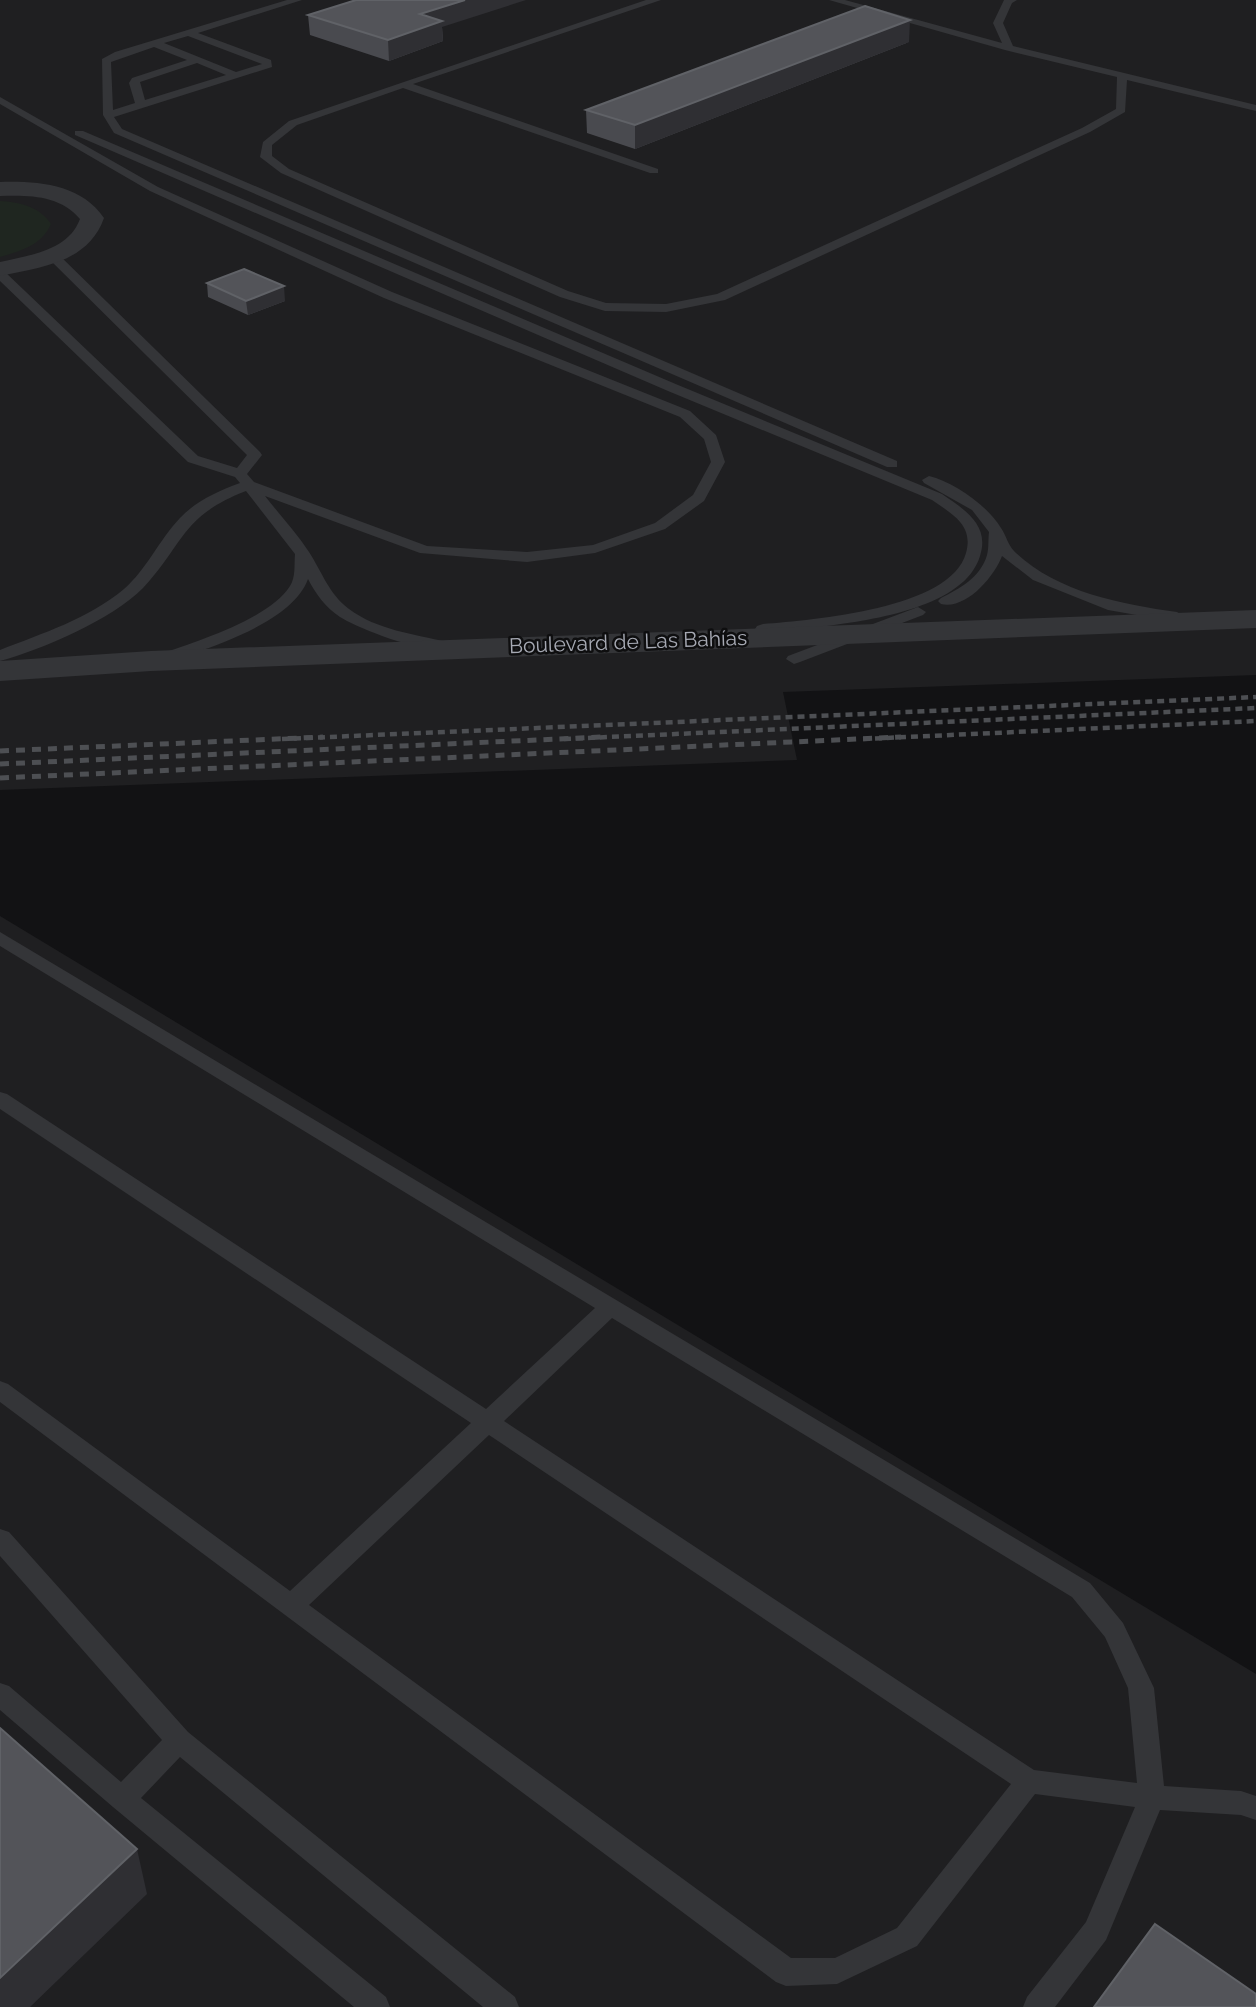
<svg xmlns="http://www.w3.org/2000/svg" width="1256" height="2007" font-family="Raleway,sans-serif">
<rect width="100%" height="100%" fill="#121214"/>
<path fill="#1f1f21" d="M0 0H1256V675L783 692 797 760 0 790Z
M0 916 1256 1674V2007H0Z"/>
<path fill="#1f2620" d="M0 201C20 202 40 207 51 224 42 245 21 251 0 257Z"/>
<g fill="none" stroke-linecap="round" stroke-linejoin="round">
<path fill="#343538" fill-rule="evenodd" d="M287 0H302L198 33 271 60 272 67 114 117 122 129 897 461V467H887L114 133 103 115 102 59 115 52ZM188 36 262 64 236 72 164 43ZM154 47 187 60 132 78 129 83 135 103 113 110 111 62ZM197 63 226 75 145 100 140 82Z
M646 0H661L413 84 658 169V173H650L403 88 297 125 272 145V156L289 169 568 291 606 303 666 304 717 294 1082 128 1116 109 1117 77 1005 50 829 0H845L1002 43 993 23 1004 0H1017L1012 3 1003 23 1013 46 1256 105V111L1127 80 1125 112 1090 132 725 300 666 312 605 311 560 297 281 173 260 157 263 142 289 121Z
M0 97 158 187 392 292 690 411 716 435 725 462 704 501 665 529 595 553 527 562 420 553 265 496C279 514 296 532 309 552 322 572 329 594 349 609 377 630 414 634 447 642L449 645C434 659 357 628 340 617 326 608 315 593 308 579 295 616 232 640 197 652 186 656 172 663 160 660L158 657 160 654C196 642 269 619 290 586 296 577 294 564 295 554L246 491C181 516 184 544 143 588 113 619 41 650 0 661V650C43 633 88 619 124 589 147 569 159 540 180 518 196 501 218 491 240 483L235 477 188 462 0 281V270L4 271 198 456 237 468 247 455 49 259V253H57L260 452 262 455 247 474 254 482 427 546 527 552 593 545 655 523 693 495 711 462 704 439 680 417 384 298 150 191 0 104Z
M75 131H83L678 385 942 494C965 510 990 525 980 556 965 607 872 620 827 626 806 629 778 637 757 632L755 629 757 626 763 624C813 620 951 609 966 553 974 525 952 514 932 500L668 391 75 135Z
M929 476C954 482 988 506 1001 528 1006 535 1008 545 1014 551 1056 592 1121 604 1177 612L1185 617 1177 622 1108 610 1033 580 1002 556C994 577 966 610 941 604L938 601 941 598C959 589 981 577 987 555 989 548 988 540 989 532L972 510 924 483 922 480Z
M918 607 926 612 923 615 800 662 794 664 786 659 788 656Z
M0 932 1090 1583 1123 1623 1154 1688 1164 1786 1241 1791 1256 1796V1820L1241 1815 1160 1810 1106 1940 1055 2007H1023L1027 1997 1086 1922 1135 1807 1035 1794 917 1946 837 1984 786 1986 776 1982 0 1402V1381L8 1384 290 1591 471 1423 0 1109V1092L7 1094 486 1409 595 1308 0 946ZM612 1318 1072 1597 1105 1637 1128 1688 1137 1783 1034 1770 504 1421ZM489 1435 1011 1784 897 1928 835 1958H791L309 1605Z
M0 1529 9 1532 188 1732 515 1997 519 2007H483L180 1757 141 1798 386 1997 390 2007H354L113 1807 0 1710V1683L9 1686 121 1782 162 1740 0 1556Z"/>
<path fill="#343538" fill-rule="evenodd" d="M0 182C38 181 81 184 104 218 88 263 41 267 0 276V262C30 255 68 251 80 219 60 195 29 195 0 196Z
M1256 610V628L151 671 0 681V661L151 651Z"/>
<path stroke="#4d4f53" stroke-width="4.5" stroke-dasharray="7 5" stroke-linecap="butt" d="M282 739 1256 697
M564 739 1256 708
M863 739 1256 721"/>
<path stroke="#4d4f53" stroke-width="5" stroke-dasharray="9 7" stroke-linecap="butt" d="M0 751 323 737
M0 764 603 737
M0 778 901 737"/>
</g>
<path fill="#494a4f" d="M308 15 442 27 443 41 389 61 310 35Z
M909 42 635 149 587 133 586 110Z
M207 283 285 301 248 315 208 297Z"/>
<path fill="#2f2f33" d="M465 0H526L442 27 443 41 389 61 388 40 420 14Z
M910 20 909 42 635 149V125Z
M284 286 285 301 248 315 246 301Z
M137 1849 147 1894 30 2007H0V1978Z"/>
<path fill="#535459" stroke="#606267" stroke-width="2" d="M356 0H465L420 14 442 21 388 40 308 15Z
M865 6 910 20 635 125 586 110Z
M244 269 284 286 246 301 207 283Z
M0 1728 137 1849 0 1978Z
M1155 1924 1256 1994V2007H1094Z"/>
<g text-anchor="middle" stroke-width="5" stroke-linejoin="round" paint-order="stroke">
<g font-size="21" fill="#a6a9b3" stroke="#0e0e0f">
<text transform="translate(628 642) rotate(-2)" y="7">Boulevard de Las Bahías</text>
</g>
</g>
</svg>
